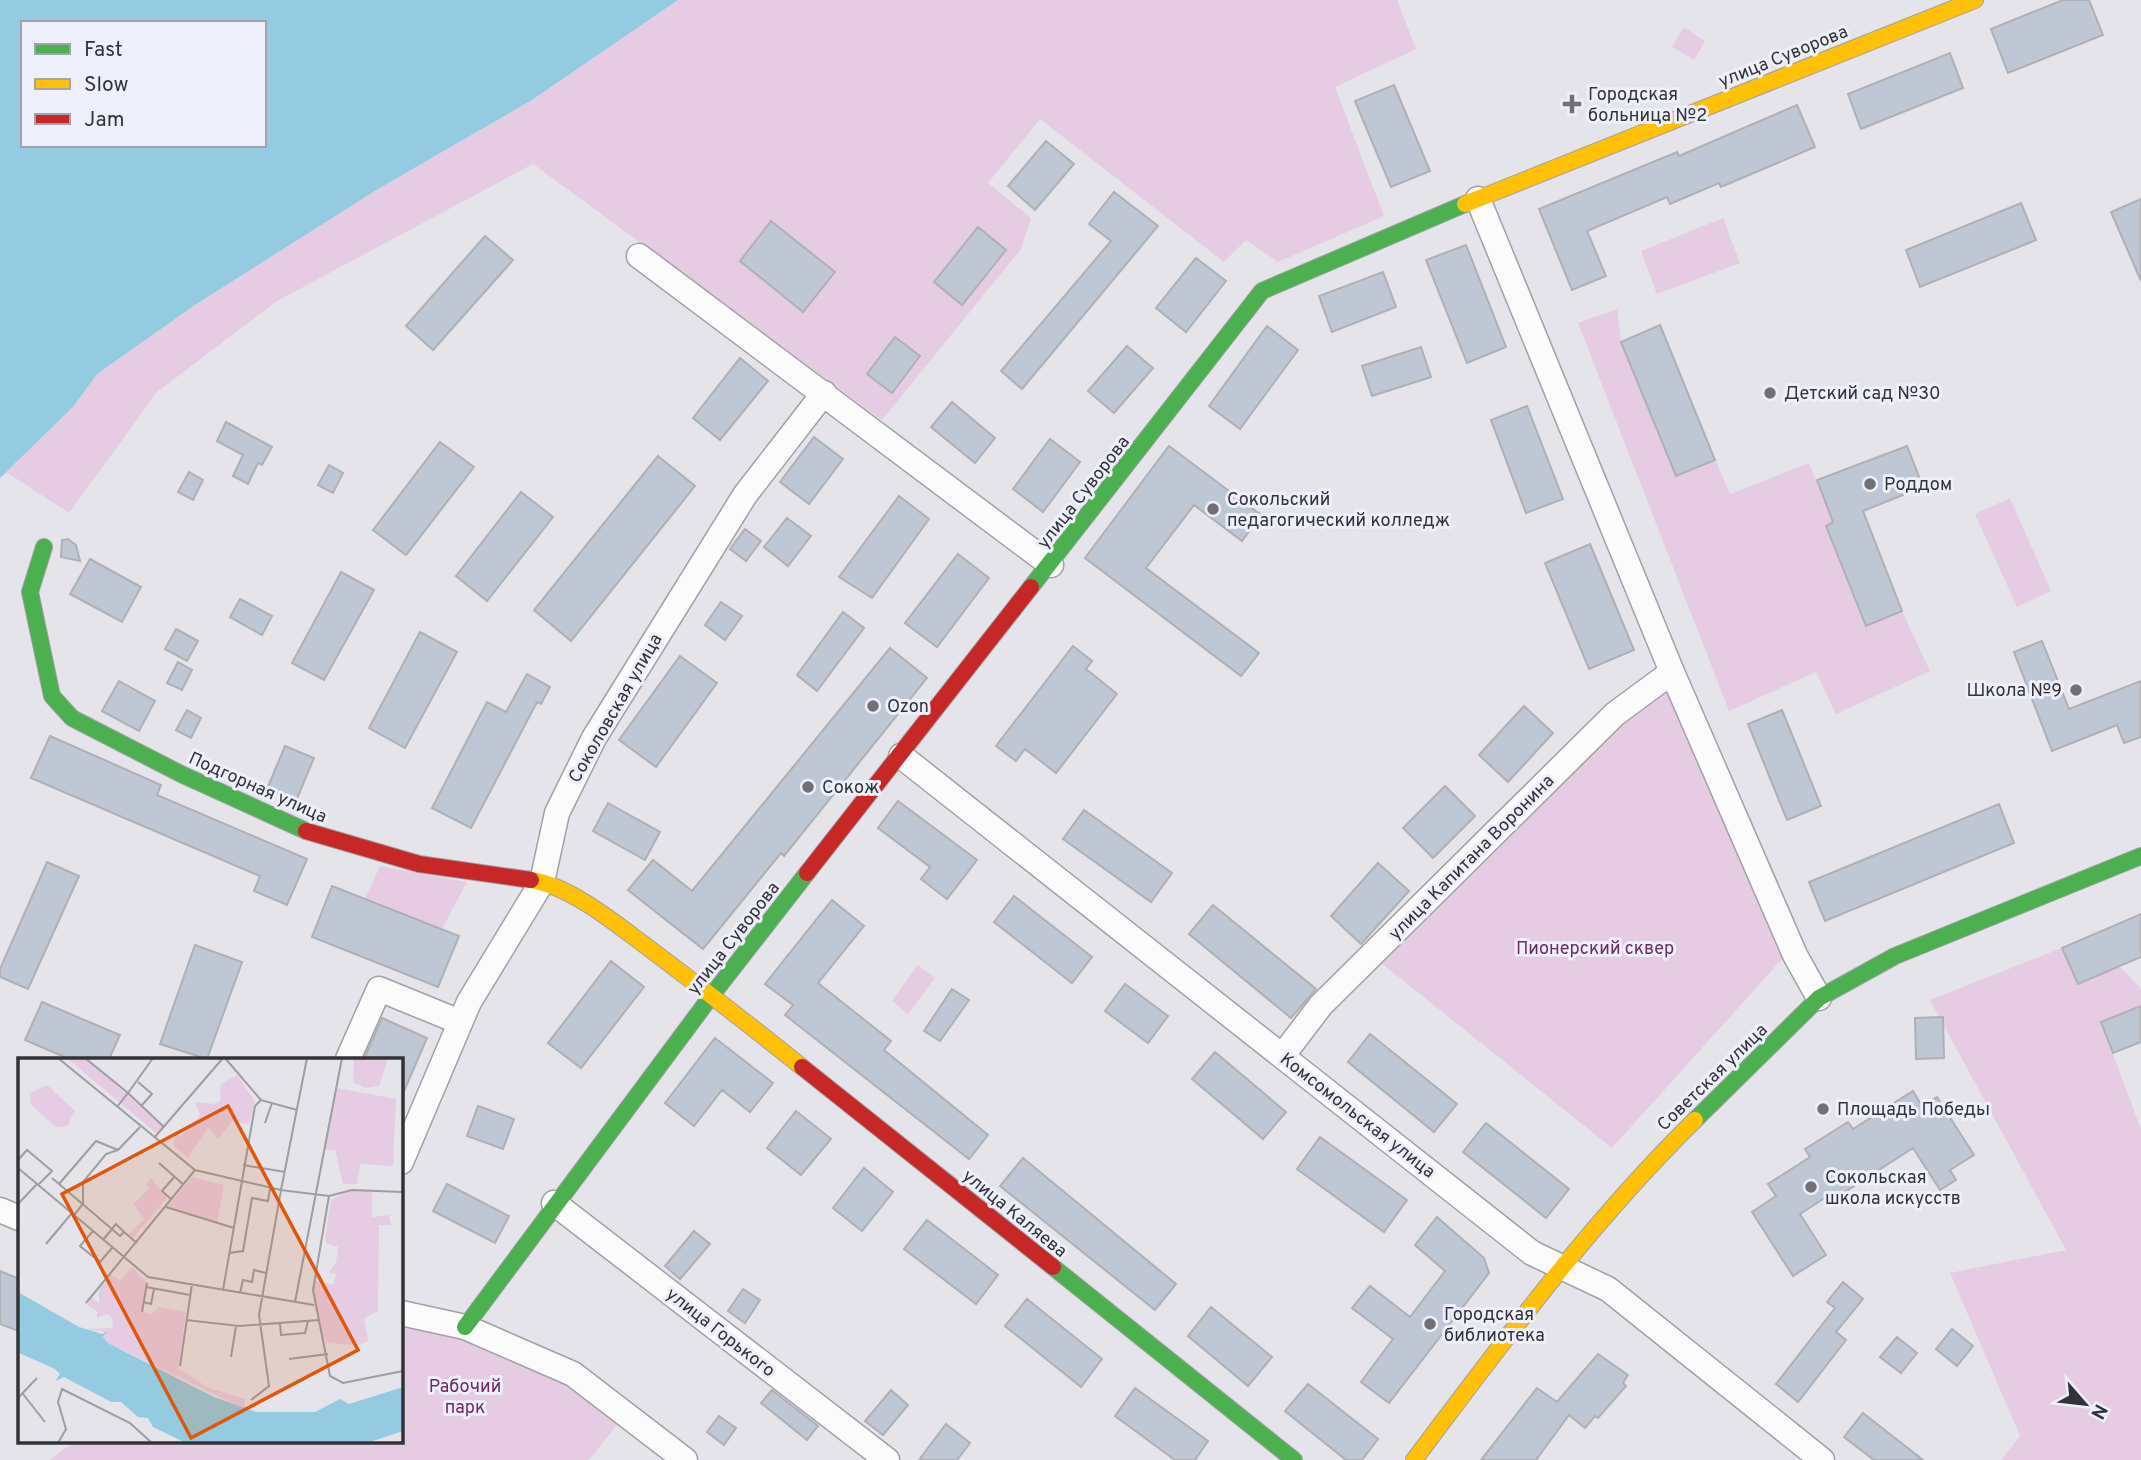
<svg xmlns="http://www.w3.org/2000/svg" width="2141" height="1460" font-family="Overpass,sans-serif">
<rect width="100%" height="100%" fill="#e4e4ea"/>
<path fill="#e6cce3" d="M678 0H1397L1416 49 1335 87 1384 216 1278 262 1246 240 1224 262 1040 119 988 183 1031 218 1021 249 882 420 533 164 277 301 157 392 69 513 6 472 73 407 97 374 195 305 378 189 532 100Z
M1684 27 1705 41 1694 60 1672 47Z
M1723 218 1740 263 1657 294 1641 251Z
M1617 309 1621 342 1676 476 1715 460 1730 494 1809 463 1833 522 1827 526 1865 625 1902 611 1930 671 1836 714 1816 672 1729 711 1578 323Z
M2010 498 2051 591 2017 607 1975 514Z
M1669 688 1783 958 1612 1148 1375 958 1619 720Z
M380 866 467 882 442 929 365 899Z
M2062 948 2078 984 2119 966 2141 989V1006L2101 1022 2141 1129V1460H2001L2020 1436 1950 1273 2066 1250 1930 1000Z
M918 965 935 978 908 1014 892 1001Z
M401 1313 465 1327 625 1415 589 1460H50L75 1441H401Z"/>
<path fill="#94cbe1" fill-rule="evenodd" d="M0 0H678L532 100 378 189 195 305 97 374 73 407 0 478ZM23 23H264V145H23Z"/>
<path fill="#bec7d3" stroke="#afb0b5" stroke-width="2" d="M2063 0H2089L2103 35 2008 73 1991 29Z
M1950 53 1963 88 1861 129 1848 94Z
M1394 85 1430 171 1391 187 1355 101Z
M1797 105 1815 147 1721 187 1719 183 1670 204 1667 197 1587 231 1606 276 1572 290 1539 209 1677 152 1679 156Z
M1046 141 1074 164 1035 210 1008 186Z
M1114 192 1158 226 1022 389 1001 371 1111 241 1089 224Z
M2141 199V281L2111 212Z
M2021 203 2036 240 1920 287 1906 250Z
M771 221 835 272 803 312 740 261Z
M978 227 1006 250 962 305 934 282Z
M485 236 513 260 433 350 406 326Z
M1466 245 1506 347 1467 363 1426 260Z
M1196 258 1226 281 1186 332 1156 308Z
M1383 272 1396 307 1332 332 1319 296Z
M1660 325 1715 460 1676 476 1621 342Z
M1267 326 1298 350 1240 429 1209 406Z
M895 337 920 356 892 393 867 374Z
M1127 346 1153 368 1114 413 1088 391Z
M1421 347 1431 377 1372 396 1362 366Z
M740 358 768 381 720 440 693 418Z
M952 402 995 438 975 463 931 427Z
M1527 406 1563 499 1526 513 1491 420Z
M226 422 272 447 262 465 258 463 248 484 233 476 243 455 217 441Z
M814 437 843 459 809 504 780 482Z
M1050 439 1080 462 1043 512 1013 489Z
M440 442 474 467 406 555 373 530Z
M1169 446 1261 515 1242 541 1194 505 1146 568 1259 653 1241 676 1085 558Z
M1907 446 1923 487 1863 511 1902 611 1866 626 1826 526 1833 522 1817 480Z
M658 456 695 486 571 641 534 610Z
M329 465 343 473 333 493 318 485Z
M189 472 203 480 193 500 178 492Z
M521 492 553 517 487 601 456 576Z
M899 496 929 519 872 598 839 577Z
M787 518 811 536 788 566 764 547Z
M745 529 761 541 746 561 730 549Z
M68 539 76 545 80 561 61 557 62 540Z
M1590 544 1634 650 1589 669 1545 563Z
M958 554 989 578 937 647 905 623Z
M90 559 141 587 122 622 70 594Z
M341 572 374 590 324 680 292 663Z
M240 599 272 616 262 635 230 617Z
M721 602 742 616 725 640 705 625Z
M843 612 864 628 817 691 797 675Z
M176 629 198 641 187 661 165 649Z
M420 632 457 652 405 748 369 728Z
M2042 641 2069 709 2141 681V737L2124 743 2117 725 2052 751 2014 652Z
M1073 646 1092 661 1086 669 1117 694 1056 773 1025 749 1016 761 996 746Z
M890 648 927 678 784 856 781 853 703 949 628 890 653 860 692 891Z
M680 656 717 683 656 767 619 740Z
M178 662 192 670 182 690 167 683Z
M527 674 550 687 541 704 537 702 471 828 432 808 487 702 506 712Z
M119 681 155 701 139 731 102 711Z
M1524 706 1553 733 1508 782 1479 755Z
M187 710 201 718 191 738 176 730Z
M1782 710 1821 806 1787 820 1748 724Z
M50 736 161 785 157 795 307 859 287 905 254 891 260 876 31 778Z
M285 746 314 758 296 801 267 789Z
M1445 786 1475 816 1433 858 1403 828Z
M898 801 977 860 947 899 921 879 930 867 878 828Z
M608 803 660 832 645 860 593 831Z
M1999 804 2014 843 1825 921 1809 882Z
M1084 810 1172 873 1151 902 1063 839Z
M47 862 79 876 28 989 0 977V969Z
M1378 863 1409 891 1361 944 1331 916Z
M332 886 459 936 438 987 312 937Z
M1014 896 1092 957 1072 983 994 922Z
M832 900 864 926 818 983 891 1041 884 1050 988 1135 969 1159 785 1015 793 1005 765 984Z
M1213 905 1316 989 1291 1018 1189 934Z
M2141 914V957L2078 984 2062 948Z
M195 945 242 962 207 1059 160 1044Z
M611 961 644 987 581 1068 548 1043Z
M1125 984 1168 1016 1148 1043 1105 1011Z
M952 989 969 1000 940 1041 924 1031Z
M42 1002 120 1035 109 1059H69L25 1040Z
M2141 1006V1042L2113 1053 2101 1022Z
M1943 1017 1944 1058 1916 1059 1915 1018Z
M382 1018 427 1038 401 1098V1059H364Z
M1370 1034 1457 1104 1434 1132 1348 1062Z
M715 1038 773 1083 750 1112 722 1090 694 1126 665 1103Z
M1215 1052 1286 1112 1263 1139 1192 1079Z
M1913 1091 1922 1106 1937 1097 1974 1155 1950 1170 1956 1180 1940 1190 1913 1148 1837 1197 1834 1192 1800 1214 1826 1255 1793 1276 1752 1212 1776 1196 1768 1184 1810 1157 1805 1149 1848 1122 1853 1129Z
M478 1106 514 1119 503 1149 467 1136Z
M796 1111 831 1139 801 1175 767 1148Z
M1486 1123 1569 1189 1546 1218 1463 1152Z
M1320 1137 1407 1200 1384 1232 1297 1169Z
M1023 1158 1176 1284 1155 1310 1000 1186Z
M864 1168 893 1192 862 1231 833 1208Z
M447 1184 509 1216 495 1243 433 1211Z
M1437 1217 1484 1258 1489 1273 1389 1403 1361 1382 1393 1339 1352 1308 1370 1286 1410 1317 1445 1271 1415 1245Z
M927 1220 998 1275 976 1304 904 1249Z
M694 1231 710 1244 680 1279 665 1266Z
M0 1271 19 1279V1331L0 1324Z
M1843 1282 1863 1299 1836 1332 1846 1340 1798 1402 1776 1384 1835 1308 1827 1302Z
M743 1289 760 1300 745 1323 728 1311Z
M1027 1299 1102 1359 1081 1387 1005 1326Z
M1211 1307 1272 1357 1248 1386 1188 1336Z
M1952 1329 1973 1346 1957 1366 1936 1349Z
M1897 1337 1917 1353 1901 1373 1880 1357Z
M1598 1354 1628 1375 1623 1383 1626 1386 1598 1418 1595 1416 1585 1428 1569 1415 1536 1460H1481L1537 1388 1557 1402Z
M1308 1384 1378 1439 1362 1460H1346L1285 1411Z
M1135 1388 1208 1441 1195 1460H1175L1115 1416Z
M772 1390 818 1426 807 1440 761 1403Z
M891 1390 908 1405 883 1435 865 1421Z
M1863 1413 1923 1460H1874L1844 1437Z
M719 1416 736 1428 724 1445 707 1432Z
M946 1424 970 1443 957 1460H919Z"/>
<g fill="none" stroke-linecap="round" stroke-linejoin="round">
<g stroke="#a0a1a5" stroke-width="27">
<path id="street" d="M1478 199 1672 672 1795 955 1819 998
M639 256 1051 565
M901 756 1532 1253 1608 1289 1822 1460
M1283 1055 1321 1005 1615 714 1672 672
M348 1059 379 989 460 1022
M401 1162 469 1002 542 882 557 813 594 738 745 495 824 393
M554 1203 887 1460
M0 1210 19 1218
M401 1313 465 1327 573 1374 685 1460"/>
</g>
<g stroke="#a0a1a5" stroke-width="18">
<path id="fast" d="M44 547 30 592 52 696 72 718 181 774 306 831
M1031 587 1262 291 1465 204
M1695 1120 1819 998 1895 956 2141 856
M1053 1267 1294 1460
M465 1327 712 995 807 873"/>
</g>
<g stroke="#a0a1a5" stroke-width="18">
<path id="slow" d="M1465 204 1975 0
M531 880C570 886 615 923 646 946 699 986 751 1026 802 1067
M1414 1460C1503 1342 1590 1223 1695 1120"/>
</g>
<g stroke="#a0a1a5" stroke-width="18">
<path id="jam" d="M306 831 419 864 531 880
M807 873 1031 587
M802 1067 1053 1267"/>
</g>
<use href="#street" stroke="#fbfbfc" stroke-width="24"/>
<use href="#fast" stroke="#4caf50" stroke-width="16"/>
<use href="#slow" stroke="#ffc107" stroke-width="16"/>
<use href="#jam" stroke="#c62828" stroke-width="16"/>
</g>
<g fill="#707076" stroke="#edeffb" stroke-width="2.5">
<path d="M1568.5 93.5h7v7h7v7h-7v7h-7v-7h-7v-7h7z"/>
<circle cx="1770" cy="393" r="7"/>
<circle cx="1870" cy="484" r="7"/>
<circle cx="1213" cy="509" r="7"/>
<circle cx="2076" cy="690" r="7"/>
<circle cx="873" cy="706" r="7"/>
<circle cx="808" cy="787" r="7"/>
<circle cx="1823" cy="1109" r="7"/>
<circle cx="1811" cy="1187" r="7"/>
<circle cx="1430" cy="1324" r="7"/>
</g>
<g text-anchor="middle" stroke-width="6" stroke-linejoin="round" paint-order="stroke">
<g font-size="18" fill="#323237" stroke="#edeffb">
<text transform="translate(1783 56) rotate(-22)" y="6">улица Суворова</text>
<text transform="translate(1083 492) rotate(-52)" y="6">улица Суворова</text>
<text transform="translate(615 708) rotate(-60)" y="6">Соколовская улица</text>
<text transform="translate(258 787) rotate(24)" y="6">Подгорная улица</text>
<text transform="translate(1471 857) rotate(-45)" y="6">улица Капитана Воронина</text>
<text transform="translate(733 938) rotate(-52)" y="6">улица Суворова</text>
<text transform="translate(1712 1077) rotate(-44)" y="6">Советская улица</text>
<text transform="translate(1358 1115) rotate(38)" y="6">Комсомольская улица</text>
<text transform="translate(1015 1213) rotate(39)" y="6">улица Каляева</text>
<text transform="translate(721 1332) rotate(38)" y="6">улица Горького</text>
</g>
<g font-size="18" fill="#323237" stroke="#edeffb" text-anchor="start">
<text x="1588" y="100">Городская<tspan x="1588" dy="21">больница №2</tspan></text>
<text x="1784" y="399">Детский сад №30</text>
<text x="1884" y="490">Роддом</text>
<text x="1227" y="505">Сокольский<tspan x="1227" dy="21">педагогический колледж</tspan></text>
<text x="2062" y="696" text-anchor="end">Школа №9</text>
<text x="887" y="712">Ozon</text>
<text x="822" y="793">Сокож</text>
<text x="1837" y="1115">Площадь Победы</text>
<text x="1825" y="1183">Сокольская<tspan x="1825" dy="21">школа искусств</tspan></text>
<text x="1444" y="1320">Городская<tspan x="1444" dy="21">библиотека</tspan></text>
</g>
<g font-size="18" fill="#6d2b63" stroke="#edeffb">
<text x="1595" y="954">Пионерский сквер</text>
<text x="465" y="1392">Рабочий<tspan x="465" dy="21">парк</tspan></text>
</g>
</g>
<g transform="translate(18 1058)">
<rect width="385" height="385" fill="#e4e4ea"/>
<path d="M49 0H67L146 69 139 76ZM336 0H370L361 28 347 30 335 24ZM219 17 237 43 231 66 214 63 200 81 190 69 170 100 156 88 157 74 163 79 182 57 177 44 197 46 202 43 203 26ZM29 27 57 53 49 68 38 69 13 47 12 35ZM318 30 378 41 375 108 342 106 339 126H325L317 92H307ZM174 119 206 127 199 165 150 148ZM133 120 149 140 114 181 110 177 126 161 116 146 131 130 128 126ZM330 133H354V159L371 157 373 167H361L360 253 346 260 350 283 340 287 307 285 296 247V223L315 227 318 216 311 214 318 205 320 189 309 186 307 180 313 142ZM114 209 129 225 124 254 134 256 140 249 168 254 160 310 191 330 227 341V351L90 285 85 281 88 274 67 271 95 270 94 260 89 256 79 260V253L69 247 74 240 81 245V230L93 216 102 223Z" fill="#e6cce3"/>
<path d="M0 234 61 269 84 276 90 273 85 279 90 285 196 339 238 354H297L322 341 331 346 385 329V373L349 385H168L135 369 130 360 120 359 103 344H93L46 319 37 323 42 316 37 311 1 295Z" fill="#94cbe1"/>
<path fill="none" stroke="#9d9da2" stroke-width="2" d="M40 0 177 112 263 132 289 0M67 0 110 35 99 49M135 0 110 35 146 69M207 0 243 42M120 24 134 36 124 47M247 65 254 45M136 80 205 0M0 102 9 92 34 113 20 127M141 105 166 127M225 107 267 114M0 110 130 219 296 247M34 120 102 178 106 174 119 185M41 126 78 83 100 92 122 69M311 138 295 232 312 318 325 325 385 313M154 142 144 133 157 118M0 146 19 126M148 149 216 170M56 157 65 146V124L88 96 100 92M75 173 62 188 82 204 94 190M85 182 98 166 106 174M28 186 54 155M211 195 225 193 234 140 250 143 252 130M128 229 172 237M205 232 237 48 243 42 279 52M222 235 225 222 234 224 236 212 248 215M125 244 133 246 136 231M277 244 324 0M68 245 177 112M124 254 129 225M168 262 221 268 301 262M262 266 263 277 287 275 290 263M213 299 218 268M271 301 310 296M162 308 174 226M5 336 27 364M0 340 19 320M233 342 251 328 241 257 263 132 311 138 334 132 385 134M40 385 48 371 40 344 44 331 112 365 134 385"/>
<path fill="#df570e" fill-opacity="0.15" stroke="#df570e" stroke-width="3.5" d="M210 48 340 292 173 380 44 136Z"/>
<rect width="385" height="385" fill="none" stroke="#323237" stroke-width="3.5"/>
</g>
<rect x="21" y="21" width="245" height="126" fill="#edeffb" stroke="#a2a3ad" stroke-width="2"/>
<rect x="35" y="44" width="35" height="10" fill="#4caf50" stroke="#a2a3ad" stroke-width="2"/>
<text x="84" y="56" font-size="21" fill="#323237">Fast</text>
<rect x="35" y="79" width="35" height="10" fill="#ffc107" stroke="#a2a3ad" stroke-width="2"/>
<text x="84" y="91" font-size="21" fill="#323237">Slow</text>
<rect x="35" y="114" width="35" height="10" fill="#c62828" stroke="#a2a3ad" stroke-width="2"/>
<text x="84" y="126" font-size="21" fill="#323237">Jam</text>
<g transform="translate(2085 1404) rotate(118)" stroke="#edeffb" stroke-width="5" paint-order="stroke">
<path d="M0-5L12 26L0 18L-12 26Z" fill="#323237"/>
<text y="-10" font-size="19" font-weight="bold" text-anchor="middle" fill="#323237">N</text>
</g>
</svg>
